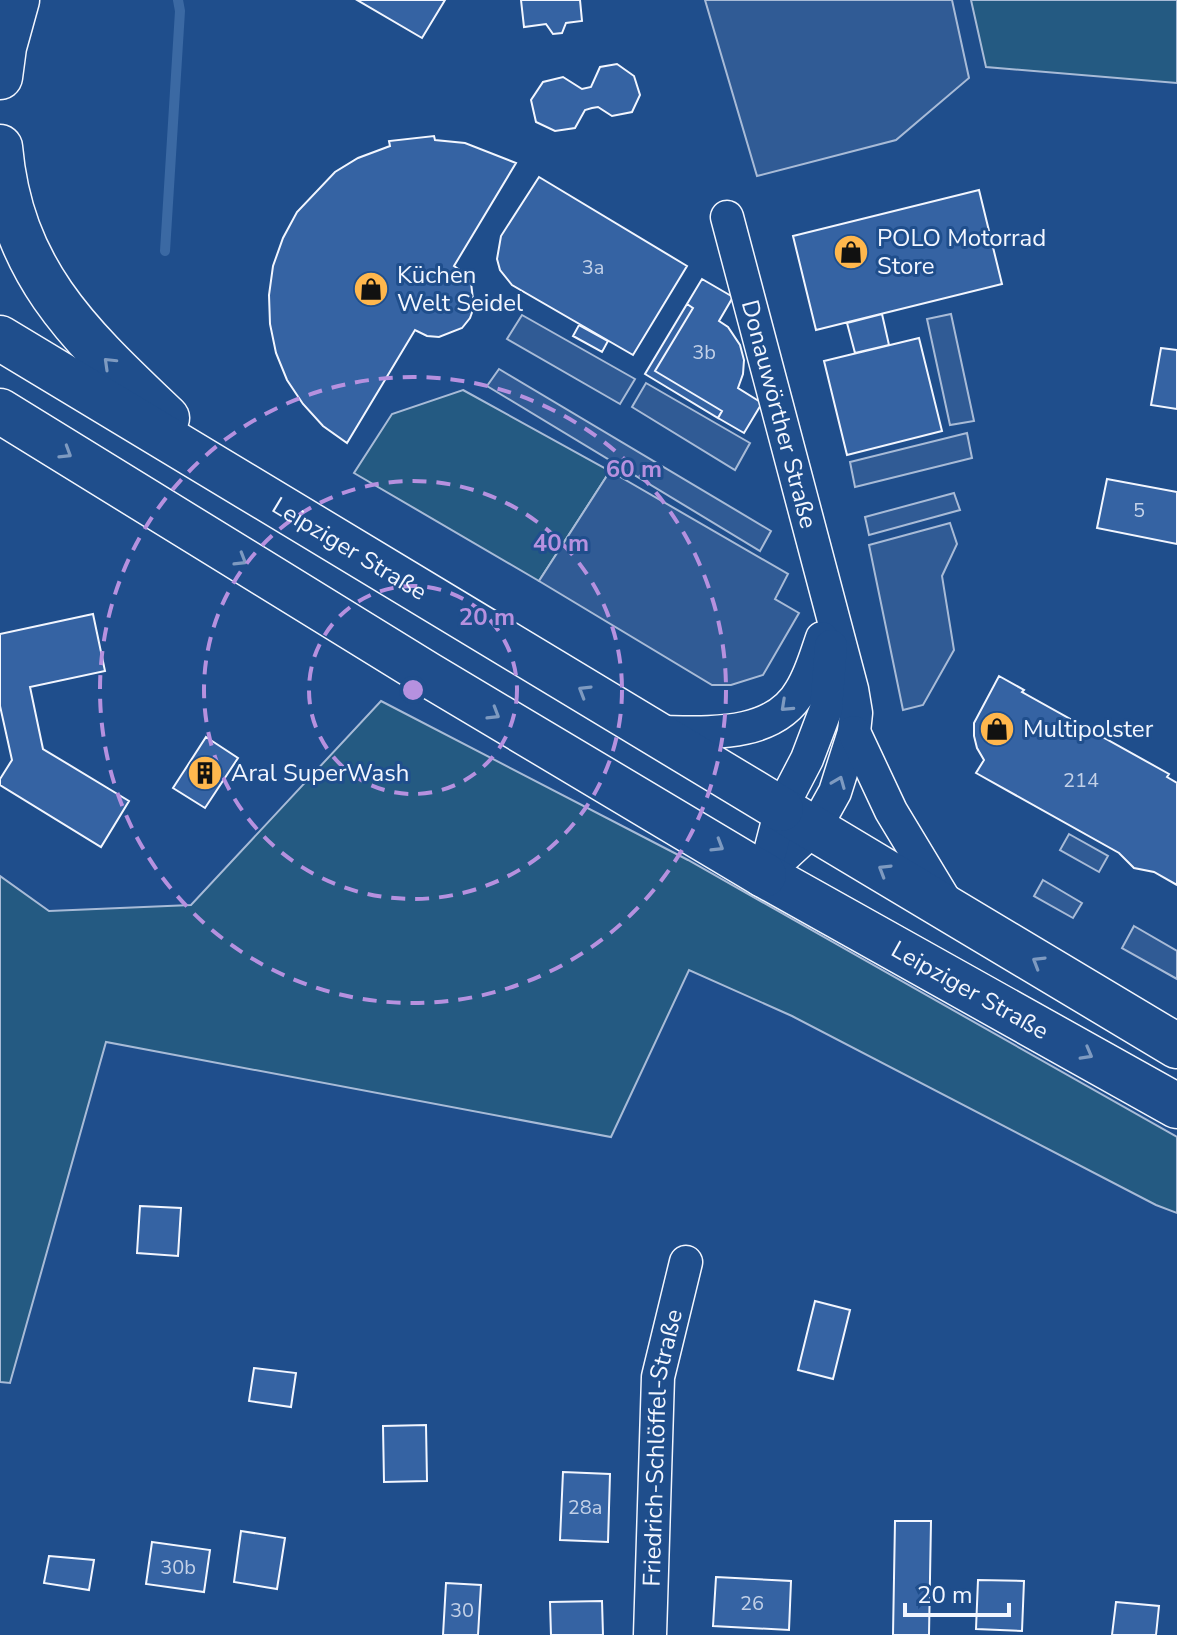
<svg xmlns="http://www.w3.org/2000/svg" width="1177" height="1635" font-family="'Nunito Sans',sans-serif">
<rect width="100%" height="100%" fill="#1f4e8c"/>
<path fill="#245a82" stroke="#a8bbd7" stroke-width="2" d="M971 0H1177V83L986 67Z
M463 390 610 471 539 581 354 473 392 414Z
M381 701 688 860 1177 1137V1213L1156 1205 792 1016 689 970 611 1137 106 1042 10 1383 0 1382V876L49 911 191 905Z"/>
<path fill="#305b95" stroke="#a8bbd7" stroke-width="2" d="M705 0H952L969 78 896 140 757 176Z
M951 314 974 421 950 425 927 319Z
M522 315 635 379 620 404 507 339Z
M499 369 771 531 760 551 487 386Z
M646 383 750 443 735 470 632 407Z
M967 433 972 458 855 487 850 462Z
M610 471 788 574 775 599 799 613 763 675 731 685H712L539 581Z
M954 493 960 510 869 535 865 517Z
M950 523 957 544 942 576 954 650 923 705 903 710 869 545Z
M1069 834 1108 856 1099 872 1060 850Z
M1043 880 1082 903 1073 918 1034 896Z
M1134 926 1177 951V979L1122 948Z"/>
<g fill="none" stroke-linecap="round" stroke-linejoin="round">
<path stroke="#3b69a3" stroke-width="10" d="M165 251 180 11 178 0"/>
</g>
<path fill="#3563a3" stroke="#f2f6ff" stroke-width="2" d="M357 0H445L422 38Z
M521 0H580L582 21 566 23 562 33 553 34 546 24 524 27Z
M617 64 634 76 640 95 632 112 612 116 598 107 592 108 585 110 575 128 555 131 536 122 531 100 543 82 563 77 582 89 591 87 600 67Z
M434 136 435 140 465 143 516 163 454 266 464 273 471 283 474 307 470 318 462 328 439 337 427 336 415 330 347 443 323 426 303 404 287 380 276 353 270 324 269 295 273 266 283 238 297 212 335 172 358 158 390 146 389 141Z
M539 177 687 266 633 355 512 285 500 270 497 259 501 236Z
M979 190 1002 284 816 330 793 236Z
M702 279 733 297 719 321 728 327 740 345 744 360 743 374 738 388 762 403 744 433 718 418 722 411 655 371 693 308 687 304Z
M687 304 693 308 655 371 722 411 718 418 645 374Z
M882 314 889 345 855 353 847 323Z
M579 325 608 341 602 352 573 336Z
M919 338 942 431 847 455 824 361Z
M1161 348 1177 350V409L1151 405Z
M1107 479 1177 492V544L1097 528Z
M93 614 105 671 30 687 43 749 129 801 101 847 0 785V779L12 760 0 706V634Z
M999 676 1024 690 1022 692 1169 774 1167 777 1177 783V885L1154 872 1134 868 1119 853 976 773 984 760 977 748 974 736V723Z
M206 737 238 758 205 808 173 788Z
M140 1206 181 1208 178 1256 137 1253Z
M815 1301 850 1310 833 1379 798 1370Z
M254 1368 296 1373 291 1407 249 1401Z
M426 1425 427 1481 384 1482 383 1426Z
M563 1472 610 1474 608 1542 560 1540Z
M895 1521H931L929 1635H893Z
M241 1531 285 1538 277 1589 234 1582Z
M152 1542 210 1550 204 1592 146 1584Z
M49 1556 94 1560 89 1590 44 1583Z
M716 1577 791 1581 789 1630 713 1626Z
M978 1580 1024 1581 1022 1631 976 1629Z
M446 1583 481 1585 478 1635H443Z
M602 1601 603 1635H551L550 1602Z
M1116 1602 1159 1606 1156 1635H1112Z"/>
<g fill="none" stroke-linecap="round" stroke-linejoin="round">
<g stroke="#f2f6ff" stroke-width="35">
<g id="street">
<path id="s1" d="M727 217 852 689 856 713 854 732 835 792 815 828 764 875"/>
<path d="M654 732C703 732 773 740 801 690 811 674 816 655 822 638"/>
<path d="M854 732 891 811 949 907"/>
<path d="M764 875 781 809 807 759 826 709 831 646"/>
<path id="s2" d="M650 1635 658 1377 686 1262"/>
</g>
</g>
<g stroke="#f2f6ff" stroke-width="47">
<g id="primary">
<path d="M781 809 1177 1046"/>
<path id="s3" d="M764 875 1177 1106"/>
</g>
</g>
<g stroke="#f2f6ff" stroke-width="47">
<g id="highway">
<path d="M0 77 4 47 17 0"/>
<path d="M0 147C11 273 81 336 167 418"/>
<path id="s4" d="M0 338 781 809"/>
<path d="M0 411 427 674 764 875"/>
</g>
</g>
<use href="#street" stroke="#1f4e8c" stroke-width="32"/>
<use href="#primary" stroke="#1f4e8c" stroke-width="44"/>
<use href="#highway" stroke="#1f4e8c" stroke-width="44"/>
</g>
<defs><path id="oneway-chevron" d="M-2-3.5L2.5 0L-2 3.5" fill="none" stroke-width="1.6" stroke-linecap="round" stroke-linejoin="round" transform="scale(2)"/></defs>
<g stroke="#7e9ac0">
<use href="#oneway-chevron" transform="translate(109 363) rotate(-136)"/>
<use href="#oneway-chevron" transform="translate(66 453) rotate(32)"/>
<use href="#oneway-chevron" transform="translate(241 560) rotate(31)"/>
<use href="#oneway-chevron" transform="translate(584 691) rotate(-149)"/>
<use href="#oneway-chevron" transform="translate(786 706) rotate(137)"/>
<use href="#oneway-chevron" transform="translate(494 714) rotate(31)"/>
<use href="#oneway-chevron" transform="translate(839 782) rotate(-68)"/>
<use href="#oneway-chevron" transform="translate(718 846) rotate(31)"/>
<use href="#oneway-chevron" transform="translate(884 870) rotate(-149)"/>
<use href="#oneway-chevron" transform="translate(1038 962) rotate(-149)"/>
<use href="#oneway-chevron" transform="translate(1087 1054) rotate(29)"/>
</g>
<g fill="none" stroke="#b691df" stroke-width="4" stroke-dasharray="14 10">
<circle cx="413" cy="690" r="104"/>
<circle cx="413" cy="690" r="209"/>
<circle cx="413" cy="690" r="313"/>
</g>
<defs>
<g id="shop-disc" transform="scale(1.8)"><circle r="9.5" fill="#ffb74d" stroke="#1f4e8c"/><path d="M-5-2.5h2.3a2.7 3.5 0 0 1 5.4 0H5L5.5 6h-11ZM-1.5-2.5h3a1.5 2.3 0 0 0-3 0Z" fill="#111"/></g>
<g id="building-disc" transform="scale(1.8)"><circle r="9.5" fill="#ffb74d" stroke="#1f4e8c"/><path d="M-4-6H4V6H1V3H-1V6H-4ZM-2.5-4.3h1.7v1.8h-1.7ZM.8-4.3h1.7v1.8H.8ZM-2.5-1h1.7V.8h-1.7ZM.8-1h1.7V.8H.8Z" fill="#111"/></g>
</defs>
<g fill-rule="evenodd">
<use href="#shop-disc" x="851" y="252"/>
<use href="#shop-disc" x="371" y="289"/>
<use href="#shop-disc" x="997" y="729"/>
<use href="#building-disc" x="205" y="773"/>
</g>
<g text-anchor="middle" stroke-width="6" stroke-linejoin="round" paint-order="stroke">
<g font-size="20" fill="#c3d1e8">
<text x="593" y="274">3a</text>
<text x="704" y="359">3b</text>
<text x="1139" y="517">5</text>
<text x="1081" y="787">214</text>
<text x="585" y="1514">28a</text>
<text x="178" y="1574">30b</text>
<text x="752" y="1610">26</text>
<text x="462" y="1617">30</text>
</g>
<g font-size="24" fill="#f2f6ff" stroke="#1f4e8c" text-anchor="start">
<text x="877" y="246">POLO Motorrad<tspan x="877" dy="28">Store</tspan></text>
<text x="397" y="283">Küchen<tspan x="397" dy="28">Welt Seidel</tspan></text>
<text x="1023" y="737">Multipolster</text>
<text x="231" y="781">Aral SuperWash</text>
</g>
<g font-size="24" fill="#f2f6ff" stroke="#1f4e8c">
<text dy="8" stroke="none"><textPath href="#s1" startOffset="204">Donauwörther Straße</textPath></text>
<text dy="8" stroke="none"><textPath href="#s4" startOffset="408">Leipziger Straße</textPath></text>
<text dy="8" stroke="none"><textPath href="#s3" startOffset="236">Leipziger Straße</textPath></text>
<text dy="8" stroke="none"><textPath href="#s2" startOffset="188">Friedrich-Schlöffel-Straße</textPath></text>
</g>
</g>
<circle cx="413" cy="690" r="12" fill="#b691df" stroke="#1f4e8c" stroke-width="4"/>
<g font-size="24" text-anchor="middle" font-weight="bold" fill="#b691df" stroke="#1f4e8c" stroke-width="6" stroke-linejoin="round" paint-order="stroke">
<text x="634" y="477">60 m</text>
<text x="561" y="551">40 m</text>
<text x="487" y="625">20 m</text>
</g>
<path d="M905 1603v12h104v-12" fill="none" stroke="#f2f6ff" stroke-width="4"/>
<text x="917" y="1603" font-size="24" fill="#f2f6ff" stroke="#1f4e8c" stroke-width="6" paint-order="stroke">20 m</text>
</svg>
